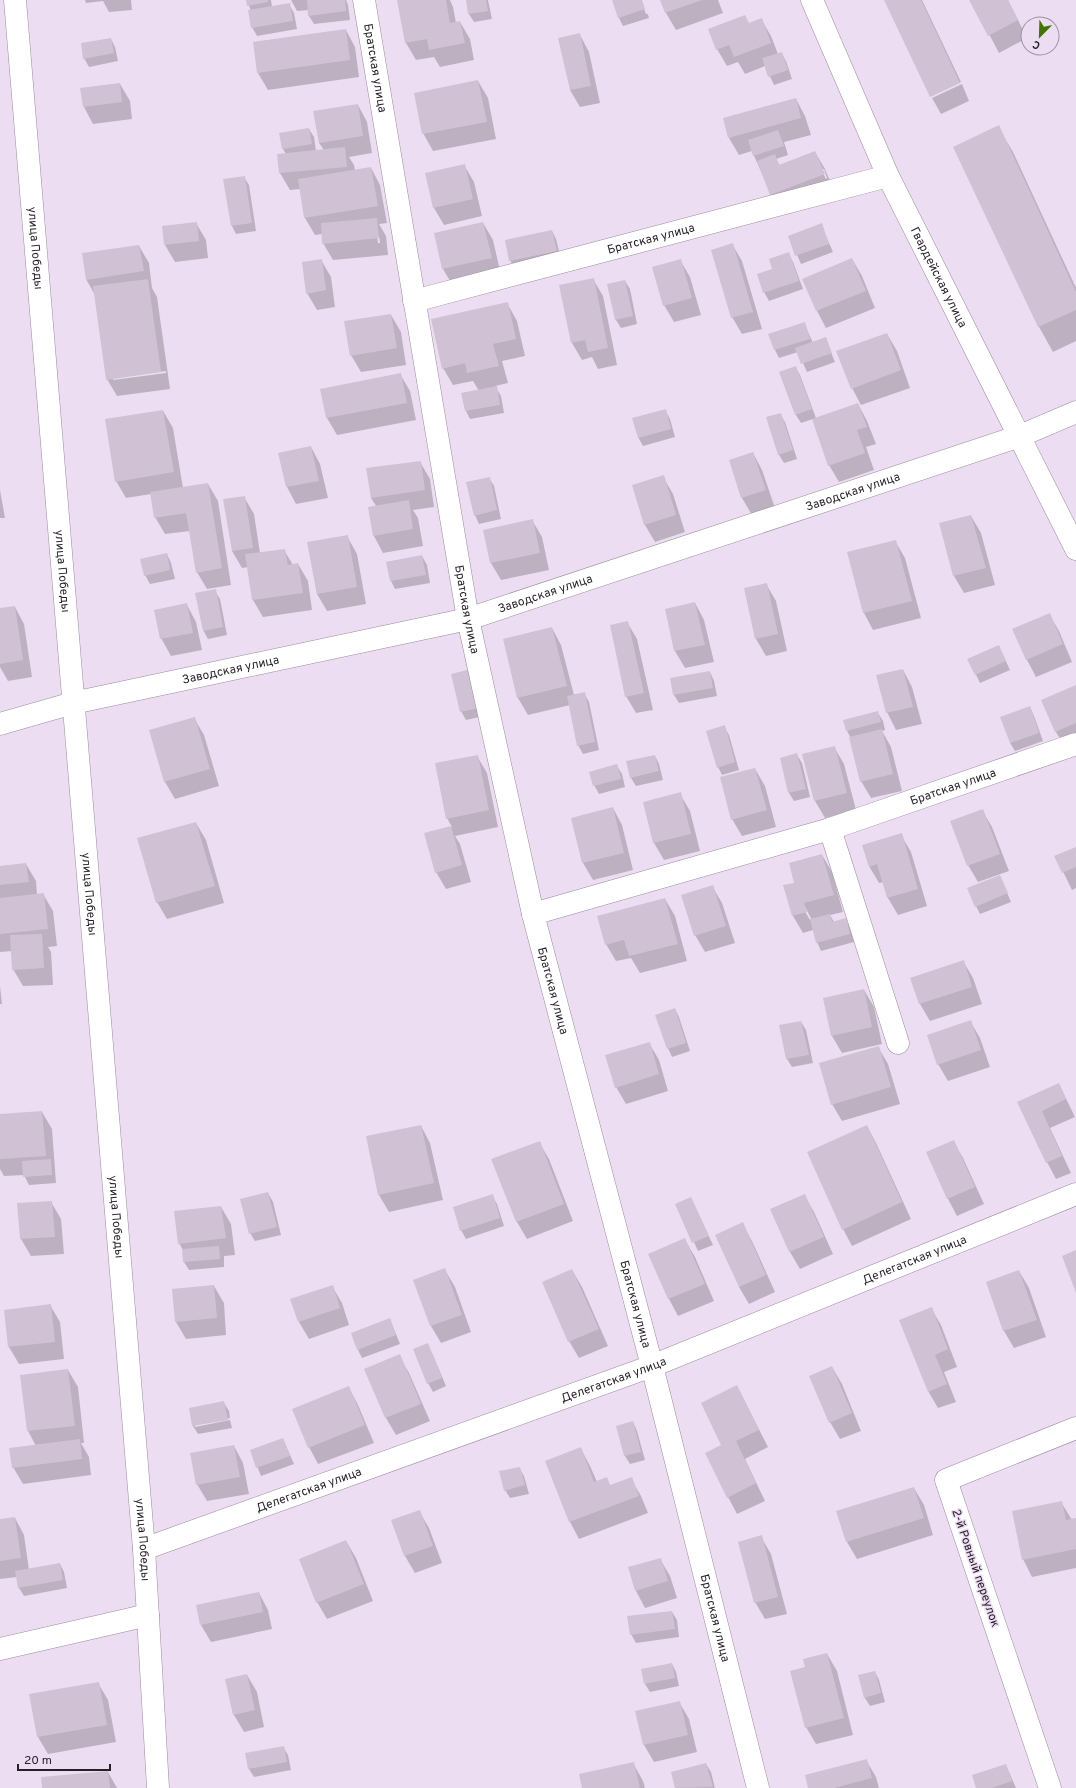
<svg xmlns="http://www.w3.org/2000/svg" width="1076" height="1788" font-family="Overpass,sans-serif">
<rect width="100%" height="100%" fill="#edddf2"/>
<path fill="#0003" fill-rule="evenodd" d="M85 0H131L132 10 109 12 103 1 86 3Z
M247 0H271L272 7 289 4 294 13 297 29 257 36 252 27 251 11Z
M291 0H346L348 5 350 20 314 24 309 16V10L297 11Z
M398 0H450L453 7 456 23 460 22 470 39 474 60 440 67 434 57 416 60 406 43Z
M467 0H488L492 19 474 22 469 14Z
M613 0H641L646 14H648L644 0 649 18 623 26 619 18Z
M661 0H718L723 13 676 30 666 13Z
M885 0H922L961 82 931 96Z
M971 0H1008L1027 38 999 53Z
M761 19 771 36 778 54 781 53 786 61 792 79 774 85 765 66 745 74 738 62 727 66 717 49 749 24Z
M346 30 355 47 359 77 268 90 258 73Z
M580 35 589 52 600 103 580 107 570 90Z
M111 39 115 47 118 61 89 67 84 58Z
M478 81 488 98 496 139 433 151 423 133Z
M120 84 130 101 132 119 93 124 84 107Z
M962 84 969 101 941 114 932 98Z
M796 99 805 116 811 135 784 142 788 155 776 159 780 166 815 152 825 169 834 191 781 212 771 194 752 151 739 155 729 138ZM821 169H824L827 178 826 179Z
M358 105 367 122 372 153 349 157 354 165 355 171 371 168 380 185 387 223 379 224 386 236 388 255 333 260 323 243 322 234 315 235 305 218 300 189 290 190 280 173 278 154H286L283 149 281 134 309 129 314 137 316 151 324 150 319 143ZM377 236H379L380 243H378Z
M998 127 1013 152 1076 288V341L1053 352 1039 327 954 147Z
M464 165 474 182 482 216 444 225 434 208 426 174Z
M244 177 249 185 256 231 236 234 232 226 224 180Z
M196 223 206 240 208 258 175 262 165 245Z
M483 223 493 240 501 275 453 286 443 269Z
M821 225 833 252 801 264 789 236Z
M552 231 556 239 561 259 515 269 510 260Z
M732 244 742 261 762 329 742 334 732 317Z
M139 246 149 263 152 288 157 297 170 389 117 396 107 379 95 295 86 279ZM166 371V373L113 380V378Z
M788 253 793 262 803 289 769 301 764 292 773 269Z
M852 259 862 276 875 308 826 328 817 311Z
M321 260 331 277 335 307 317 310 307 293Z
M680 260 690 277 701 315 674 322 664 305Z
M593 279 603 296 617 365 598 369 592 357 582 360 572 343Z
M625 281 630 289 637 324 621 328 616 320 608 285Z
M507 303 517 321 525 356 502 361 508 383 495 386 501 396 504 413 470 419 466 411 479 391 473 381 453 385 443 368Z
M391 315 401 332 406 365 361 372 351 355Z
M804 323 813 343 825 338 835 362 807 372 798 352 779 358 775 350Z
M887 334 897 351 910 388 861 405 852 388Z
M795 367 800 375 816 418 858 404 867 421 876 444 866 447 874 470 839 482 829 465 813 419 801 423 796 415 780 372Z
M400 374 410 391 416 420 337 435 327 418 321 390Z
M665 410 670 419 675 437 643 446 638 437Z
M163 411 173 428 183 488 208 484 218 501 231 585 207 589 197 572 190 531 165 534 155 517 151 494 126 498 116 481Z
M780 414 785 422 797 459 784 463 779 455 767 418Z
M311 447 320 464 328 498 296 504 287 487Z
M753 453 762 470 775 508 752 515 742 498 730 461Z
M420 462 430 479 434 507 413 510 418 518 423 546 383 553 374 536 369 508 376 506 371 498Z
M663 477 673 494 685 532 655 542 645 525 633 486Z
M489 478 494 486 501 519 479 524 475 515Z
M0 490 5 518H0Z
M244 497 254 514 260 553 284 550 293 565 298 564 308 581 312 610 263 617 253 600 248 567 242 568 232 551Z
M971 516 981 533 995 585 964 593 954 576Z
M532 520 542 537 549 570 501 580 491 563 484 531Z
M347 536 357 554 366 604 327 611 317 594 308 543Z
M895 541 905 558 921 618 873 630 864 613 848 553Z
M167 554 171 563 175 579 150 584 145 575Z
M422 556 427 565 430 583 395 589 391 581 387 562Z
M766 584 776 601 787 651 766 656 756 639Z
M215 591 220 599 227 635 208 639 203 630Z
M695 603 704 620 714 662 685 668 675 651 666 610Z
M187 605 196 622 202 650 171 656 161 638Z
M15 607 24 624 32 677 8 681 0 667V609Z
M1049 614 1059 631 1072 662 1036 677 1027 660 1014 630Z
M627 622 637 639 653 710 636 713 626 696Z
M552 628 561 645 574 695 584 693 589 702 599 750 583 754 578 745 570 705 528 715 518 698 504 640Z
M1003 655 1010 670 980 683 969 660Z
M903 670 912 687 922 724 896 730 887 712Z
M710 672 714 681 717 696 679 703 674 695 671 679Z
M452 675 484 716 466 720 461 711Z
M1076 686V744L1066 749 1056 732 1043 700Z
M1030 707 1034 716 1043 741 1015 751 1010 743Z
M878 713 883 721 885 730 882 731 891 747 902 791 871 798 861 781 851 738 847 731Z
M194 718 204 735 219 786 175 799 165 782 150 731Z
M724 727 729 735 739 770 722 775 718 767Z
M834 747 844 764 856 810 825 818 815 801Z
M797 755 802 763 810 797 794 801 789 793Z
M477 756 487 773 498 827 455 836 460 844 471 882 446 889 436 872 425 834 452 827 447 818Z
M655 756 659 764 663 780 636 786 631 778 627 762Z
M617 766 622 774 625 787 599 794 594 785Z
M755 769 765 786 776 827 742 836 732 819Z
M680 794 690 811 700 851 664 860 654 843Z
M613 808 622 825 633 870 593 880 583 863Z
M982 810 992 827 1009 871 978 882 968 865Z
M196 823 206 840 224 903 167 919 157 902Z
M901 835 911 852 927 906 898 915 888 898 884 882 879 883 869 866Z
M1076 848V888L1072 890 1056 857Z
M822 855 832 872 843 912 830 915 834 922 845 919 850 928 854 942 821 951 817 942 813 930 803 933 793 916 784 886 795 884ZM805 907 812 920H810L803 908Z
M26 864 36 881 37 895 43 894 53 911 57 946 48 947 51 952 53 985 23 986 13 969 12 951 0 952V867Z
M1000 876 1011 902 980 914 976 906Z
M712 886 722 903 735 943 705 952 695 935Z
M665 899 675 916 687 961 640 973 631 958 616 961 606 944Z
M963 961 973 978 982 1004 930 1021 920 1004 911 978Z
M0 986 2 1004H0Z
M864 990 874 1007 882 1044 842 1053 832 1036Z
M675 1009 679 1017 690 1051 672 1057 668 1048Z
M970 1021 980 1038 990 1067 948 1081 938 1064Z
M801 1022 806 1030 813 1063 792 1067 787 1059Z
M649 1043 659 1060 668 1091 626 1104 616 1087Z
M878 1047 888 1064 900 1104 842 1121 832 1104Z
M1059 1084 1075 1117 1050 1128 1071 1173 1056 1179 1047 1162 1019 1103Z
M42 1112 52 1129 56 1183 29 1185 24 1175 4 1176 0 1169V1115Z
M421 1126 430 1143 443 1200 389 1212 379 1195Z
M867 1126 876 1143 911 1219 852 1246 843 1229Z
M953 1141 963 1158 984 1204 957 1216 948 1199 927 1153Z
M539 1142 549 1159 573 1221 527 1239 517 1222 493 1160Z
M268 1193 273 1202 281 1235 255 1241 250 1233Z
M804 1195 814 1212 833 1254 800 1269 790 1252 771 1210Z
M492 1196 497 1204 504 1226 466 1239 461 1230Z
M691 1198 713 1245 698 1251 677 1204Z
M51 1202 61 1219 64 1254 31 1256 21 1239Z
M221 1207 231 1224 235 1255 224 1256V1267L189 1270 184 1262 183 1250 179 1243Z
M742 1224 752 1241 775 1292 749 1304 739 1287Z
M685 1240 695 1257 714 1301 678 1316 669 1299 649 1254Z
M445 1270 455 1287 471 1332 441 1343 431 1326Z
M572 1270 582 1287 608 1346 579 1358 569 1341Z
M1019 1271 1029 1288 1046 1337 1014 1348 1004 1331 987 1283Z
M214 1286 224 1303 226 1335 186 1339 176 1322Z
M332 1286 342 1303 349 1325 309 1339 299 1322 291 1300Z
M50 1305 60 1322 64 1359 19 1364 9 1347 5 1311Z
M931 1308 941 1325 957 1367 944 1372 956 1402 938 1408 928 1391Z
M390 1319 400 1344 362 1358 358 1350Z
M432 1353 446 1386 433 1392 428 1383Z
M399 1356 409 1373 430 1421 396 1435 386 1418 366 1370Z
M832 1367 842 1384 861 1431 840 1439 830 1422Z
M68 1370 78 1387 84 1443H81L89 1457 91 1475 23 1484 13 1467 36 1446 28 1431Z
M737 1386 768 1447 745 1459 765 1501 737 1514 728 1497 722 1445Z
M349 1388 358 1405 374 1443 318 1464 309 1447Z
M224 1403 229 1411 230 1418 195 1425V1427L230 1420 232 1428 198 1434 193 1426 190 1409Z
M633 1422 637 1431 645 1460 630 1464 625 1456 617 1427Z
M283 1439 294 1464 261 1476 251 1451Z
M234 1446 243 1463 249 1494 207 1501 197 1484Z
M581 1449 590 1466 597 1482 611 1486 631 1479 641 1496 648 1513 579 1539 570 1522 546 1462Z
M519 1468 524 1476 529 1494 510 1498 505 1490Z
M914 1488 924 1505 933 1535 857 1559 847 1542Z
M1061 1502 1072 1520 1076 1519V1568L1032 1577 1023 1559Z
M419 1511 429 1528 442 1563 415 1573 405 1556 392 1521Z
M15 1518 24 1535 29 1570 60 1564 64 1572 67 1588 24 1596 19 1588 17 1577 0 1579V1520Z
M761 1537 771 1554 787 1614 765 1619 755 1602Z
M346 1541 356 1558 373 1601 327 1619 317 1602Z
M660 1559 670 1576 677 1598 645 1608 636 1591Z
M259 1593 268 1610 272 1629 211 1642 201 1625Z
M672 1612 677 1620 679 1637 636 1643 631 1634Z
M827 1654 837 1671 853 1735 816 1744 806 1727V1668Z
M672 1664 676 1672 679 1686 650 1692 645 1684Z
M875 1672 879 1680 885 1702 870 1706 865 1698Z
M247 1675 257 1692 264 1727 244 1732 234 1715 226 1680Z
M98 1683 108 1700 116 1742 48 1754 38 1737 30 1695Z
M679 1702 689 1719 697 1752 654 1762 644 1745Z
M283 1747 288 1755 291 1770 254 1777 249 1769 247 1754Z
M866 1760 876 1777 879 1788H809Z
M633 1763 643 1781 645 1788H583Z
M706 1764 711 1772 715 1788H676L672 1773Z
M1006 1765 1016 1788H977Z
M108 1772 117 1788H43Z"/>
<path fill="#d1c1d5" d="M246 0H268V2L247 6Z
M307 0H345L346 11 308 16Z
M397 0H446L450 23 460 21 465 43 429 50 427 39 405 43Z
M466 0H486L488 11 468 14Z
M612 0H642L645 9 618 18Z
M660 0H702L665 13Z
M884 0H921L960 83 930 97Z
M969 0H1008L1018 20 988 36Z
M290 3 293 21 251 28 248 10Z
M745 15 749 23 762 18 771 43 734 57 729 45 716 50 708 29Z
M346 29 350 60 257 73 253 42Z
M580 33 591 86 570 90 558 38Z
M111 38 114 53 83 59 81 43Z
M782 52 788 70 768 77 762 58Z
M478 80 487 122 422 134 414 93Z
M120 83 122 102 83 107 80 88Z
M796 98 801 118 728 138 723 118Z
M358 104 363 136 319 143 313 111Z
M999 125 1076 292V310L1038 327 953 147Z
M309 128 312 144 282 149 279 133Z
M778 130 784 146 753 156 748 140Z
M345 147 347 167 279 173 277 154Z
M815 151 825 174 770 195 757 161 775 154 779 165Z
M465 164 473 199 433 208 425 173Z
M371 167 378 206 304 218 298 179Z
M245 176 252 223 231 226 223 179Z
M377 218 379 238 322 244 321 223Z
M197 222 199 241 164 245 162 226Z
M483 222 492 258 442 269 434 233Z
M822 223 829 244 795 256 788 236Z
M552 230 557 251 509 261 505 240Z
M733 243 753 312 731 318 711 250Z
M139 245 144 271 86 280 82 253Z
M789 252 799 281 763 293 757 274 772 269 769 259Z
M852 258 866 291 816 311 802 279Z
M322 259 326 290 306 294 302 262Z
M681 259 692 298 663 306 652 267Z
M594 278 608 348 588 352 585 340 571 343 559 285Z
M148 279 161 372 106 380 93 286Z
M625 280 633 316 615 320 607 284Z
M508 302 516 339 493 344 499 366 467 373 465 363 442 369 431 319Z
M391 314 397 348 350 356 344 321Z
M805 322 810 339 774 350 768 334Z
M887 333 901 370 851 389 836 351Z
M826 337 832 353 801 364 795 348Z
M796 366 812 409 795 415 779 372Z
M401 373 407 403 326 418 320 389Z
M497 386 500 405 465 411 461 393Z
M858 403 867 427 857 430 865 453 828 466 812 419Z
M666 409 671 429 638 438 632 418Z
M163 410 174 472 115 482 105 419Z
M781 413 793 450 778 455 766 417Z
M311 446 319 481 286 487 278 453Z
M753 452 766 490 741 498 729 460Z
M421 461 425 490 371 498 366 468Z
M664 475 676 515 644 525 632 485Z
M490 477 497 510 474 516 466 482Z
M208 483 222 568 196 573 186 513 154 518 150 492Z
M245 496 253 548 232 551 223 499Z
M409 500 413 529 373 536 368 507Z
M971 515 986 568 953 576 939 523Z
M533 519 540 553 490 563 483 530Z
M348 535 357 587 317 594 307 542Z
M896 540 912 601 863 613 847 552Z
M285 549 288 565 298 563 303 593 252 600 245 554Z
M167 553 170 570 144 576 140 559Z
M422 555 426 575 390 581 386 562Z
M767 583 778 634 755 639 744 588Z
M216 589 223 627 203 631 195 593Z
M695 602 705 645 674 651 665 609Z
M187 603 193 633 160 639 154 610Z
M15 606 23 660 0 664V608Z
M1050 613 1063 644 1026 660 1012 629Z
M628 621 644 693 625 697 610 625Z
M552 627 567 686 517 698 503 639Z
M999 645 1006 661 975 675 967 659Z
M471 669 480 708 460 712 451 674Z
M903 669 913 707 886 713 876 675Z
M710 671 713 688 673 695 670 678Z
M1076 685V723L1055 732 1041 700Z
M585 692 595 742 577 746 567 696Z
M1030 706 1039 733 1010 743 1000 717Z
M878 711 881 722 846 731 843 720Z
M195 717 210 769 164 782 149 730Z
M725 725 735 762 717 768 706 731Z
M882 729 893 774 860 782 849 737Z
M835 746 847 793 814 801 802 754Z
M797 753 806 789 788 793 780 758Z
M478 755 489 810 446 819 435 763Z
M655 755 659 771 630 778 626 761Z
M617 764 621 779 593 786 589 772Z
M755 768 767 810 731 820 720 777Z
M681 792 691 834 653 843 643 802Z
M613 807 624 853 582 863 571 818Z
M983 809 1000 854 967 866 950 821Z
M196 822 215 886 156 903 137 838Z
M451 826 462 865 435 873 424 833Z
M902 833 918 889 887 898 877 864 869 867 862 845Z
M1076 847V867L1062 873 1054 856Z
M822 854 834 895 804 903 807 912 792 916 783 885 794 883 789 863Z
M26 863 29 882 0 885V866Z
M1000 875 1008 893 975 907 967 888Z
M713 885 726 926 694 936 681 895Z
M44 893 48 929 0 934V898Z
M665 898 678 944 629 956 624 940 605 945 597 916Z
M830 914 832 922 846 918 850 934 816 943 810 919Z
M42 934 44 968 12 970 10 935Z
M964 960 972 987 919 1004 910 978Z
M864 989 872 1027 831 1036 823 998Z
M675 1008 686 1043 667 1049 655 1015Z
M971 1020 981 1050 937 1065 927 1035Z
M801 1021 809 1055 786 1059 779 1025Z
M650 1042 659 1074 615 1088 605 1055Z
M879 1046 891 1087 831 1105 819 1063Z
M1059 1083 1066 1099 1042 1111 1062 1156 1046 1163 1017 1102Z
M42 1111 46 1156 0 1159V1114Z
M421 1125 434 1183 378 1195 366 1136Z
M867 1125 902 1202 842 1230 807 1152Z
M954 1140 975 1187 947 1199 926 1152Z
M540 1141 564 1204 516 1222 491 1159Z
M51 1159 52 1175 23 1177 22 1161Z
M268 1192 277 1227 249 1234 240 1199Z
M493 1194 500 1218 460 1231 453 1207Z
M805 1194 824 1237 789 1252 770 1209Z
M691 1197 709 1236 692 1243 675 1204Z
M52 1201 55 1237 20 1239 17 1203Z
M221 1206 226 1238 178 1244 174 1211Z
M743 1222 766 1275 739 1287 715 1235Z
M685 1238 705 1284 668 1299 648 1254Z
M219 1246 220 1259 183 1262 182 1249Z
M1076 1250V1293L1062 1256Z
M445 1268 462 1315 430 1326 413 1280Z
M572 1269 599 1329 568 1342 542 1282Z
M1019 1270 1037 1320 1003 1331 986 1282Z
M214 1285 217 1318 175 1322 172 1289Z
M333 1285 340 1308 298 1322 290 1299Z
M51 1304 55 1342 8 1347 4 1310Z
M932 1307 948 1349 935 1355 947 1384 928 1392 899 1320Z
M390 1318 396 1335 357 1350 351 1333Z
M428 1343 442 1378 427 1384 413 1349Z
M400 1354 421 1404 385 1418 364 1369Z
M832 1366 852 1413 829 1423 809 1376Z
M68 1369 75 1426 27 1431 20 1375Z
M737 1385 759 1430 736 1441 756 1483 727 1498 705 1453 721 1445 701 1403Z
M349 1386 365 1425 308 1448 292 1409Z
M224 1401 228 1420 192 1426 189 1408Z
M633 1421 641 1452 624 1456 616 1426Z
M283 1438 290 1456 256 1468 250 1450Z
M80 1439 82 1459 12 1468 9 1448Z
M234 1445 240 1477 196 1485 190 1453Z
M581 1447 594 1482 607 1477 610 1485 632 1477 639 1496 569 1522 545 1461Z
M520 1467 525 1485 504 1491 499 1471Z
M914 1487 924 1518 846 1542 836 1511Z
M1062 1501 1066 1520 1076 1518V1549L1022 1560 1012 1511Z
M420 1510 433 1546 404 1556 391 1520Z
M15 1517 21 1558 0 1561V1519Z
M762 1535 778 1597 754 1603 738 1542Z
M346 1540 364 1584 316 1603 299 1559Z
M661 1558 668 1581 635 1591 628 1567Z
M60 1563 63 1580 18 1588 15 1571Z
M259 1592 263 1612 200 1625 196 1605Z
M672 1611 675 1629 630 1635 627 1616Z
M827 1653 844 1718 805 1728 790 1671 805 1667 803 1659Z
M672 1663 675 1678 644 1684 641 1669Z
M875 1671 881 1693 864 1698 858 1675Z
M247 1674 255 1710 233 1715 225 1679Z
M99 1682 107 1725 37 1737 29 1694Z
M680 1701 688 1735 643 1745 635 1711Z
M284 1746 287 1762 248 1769 245 1753Z
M867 1759 872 1778 834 1788H808L805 1775Z
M634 1762 640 1788H582L579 1774Z
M706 1763 713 1787 675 1788 671 1772Z
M1006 1764 1012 1781 992 1788H976L972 1775Z
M108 1771 110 1788H42L41 1777Z"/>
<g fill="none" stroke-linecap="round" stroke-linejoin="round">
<g stroke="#9a8b9e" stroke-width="23">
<g id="minor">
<path id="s1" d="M364 0 468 619 533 914 652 1366 758 1788"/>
<path id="s2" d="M812 0 888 176 1076 549"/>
<path id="s3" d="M414 301 888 176"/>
<path id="s4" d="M0 724 73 703 468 619 1020 436 1076 412"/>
<path d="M830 829 898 1043"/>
<path id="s5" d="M533 914 830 829 1076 744"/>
<path id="s6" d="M144 1549 652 1366 1076 1194"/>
<path d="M0 1649 148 1615"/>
<path d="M1050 1788 946 1480 1076 1428"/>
</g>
</g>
<g stroke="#9a8b9e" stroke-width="23">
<g id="tertiary">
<path id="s7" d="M15 0 144 1549 158 1788"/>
</g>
</g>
<use href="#minor" stroke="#fff" stroke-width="22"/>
<use href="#tertiary" stroke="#fff" stroke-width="22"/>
</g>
<g text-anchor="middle" stroke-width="3" stroke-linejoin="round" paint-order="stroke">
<g font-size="12" fill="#251f27" stroke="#edddf2">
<text dy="4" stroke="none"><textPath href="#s1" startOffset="69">Братская улица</textPath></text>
<text dy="4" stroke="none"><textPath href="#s3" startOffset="245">Братская улица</textPath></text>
<text dy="4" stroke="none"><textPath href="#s7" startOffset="249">улица Победы</textPath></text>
<text dy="4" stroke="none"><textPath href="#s2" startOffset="305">Гвардейская улица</textPath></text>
<text dy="4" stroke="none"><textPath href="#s4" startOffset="885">Заводская улица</textPath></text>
<text dy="4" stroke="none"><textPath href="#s7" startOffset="573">улица Победы</textPath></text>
<text dy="4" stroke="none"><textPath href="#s4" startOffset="561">Заводская улица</textPath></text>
<text dy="4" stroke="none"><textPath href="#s1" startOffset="618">Братская улица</textPath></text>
<text dy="4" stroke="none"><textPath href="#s4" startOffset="237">Заводская улица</textPath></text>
<text dy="4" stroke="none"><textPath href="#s5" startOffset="439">Братская улица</textPath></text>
<text dy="4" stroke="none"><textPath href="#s7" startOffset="897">улица Победы</textPath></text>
<text dy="4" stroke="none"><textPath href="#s1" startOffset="1009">Братская улица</textPath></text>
<text dy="4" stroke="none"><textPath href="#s7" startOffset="1221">улица Победы</textPath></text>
<text dy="4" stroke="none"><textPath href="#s6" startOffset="823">Делегатская улица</textPath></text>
<text dy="4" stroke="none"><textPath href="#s1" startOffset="1333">Братская улица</textPath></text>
<text dy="4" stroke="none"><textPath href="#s6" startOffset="499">Делегатская улица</textPath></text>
<text dy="4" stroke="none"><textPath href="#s6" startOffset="175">Делегатская улица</textPath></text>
<text dy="4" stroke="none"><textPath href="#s7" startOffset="1545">улица Победы</textPath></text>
<text transform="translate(976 1568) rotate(71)" y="4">2-й Ровный переулок</text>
<text dy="4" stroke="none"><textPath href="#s1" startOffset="1657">Братская улица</textPath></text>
</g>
</g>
<g transform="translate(1040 36) rotate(203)"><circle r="19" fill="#edddf2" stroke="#9d91a1"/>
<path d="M0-3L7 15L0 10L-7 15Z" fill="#407500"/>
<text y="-6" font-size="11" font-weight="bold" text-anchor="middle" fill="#251f27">С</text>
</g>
<path d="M18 1764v6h92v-6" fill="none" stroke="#251f27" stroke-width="2"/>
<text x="24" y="1764" font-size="12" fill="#251f27" stroke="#edddf2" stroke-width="3" paint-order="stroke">20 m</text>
</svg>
